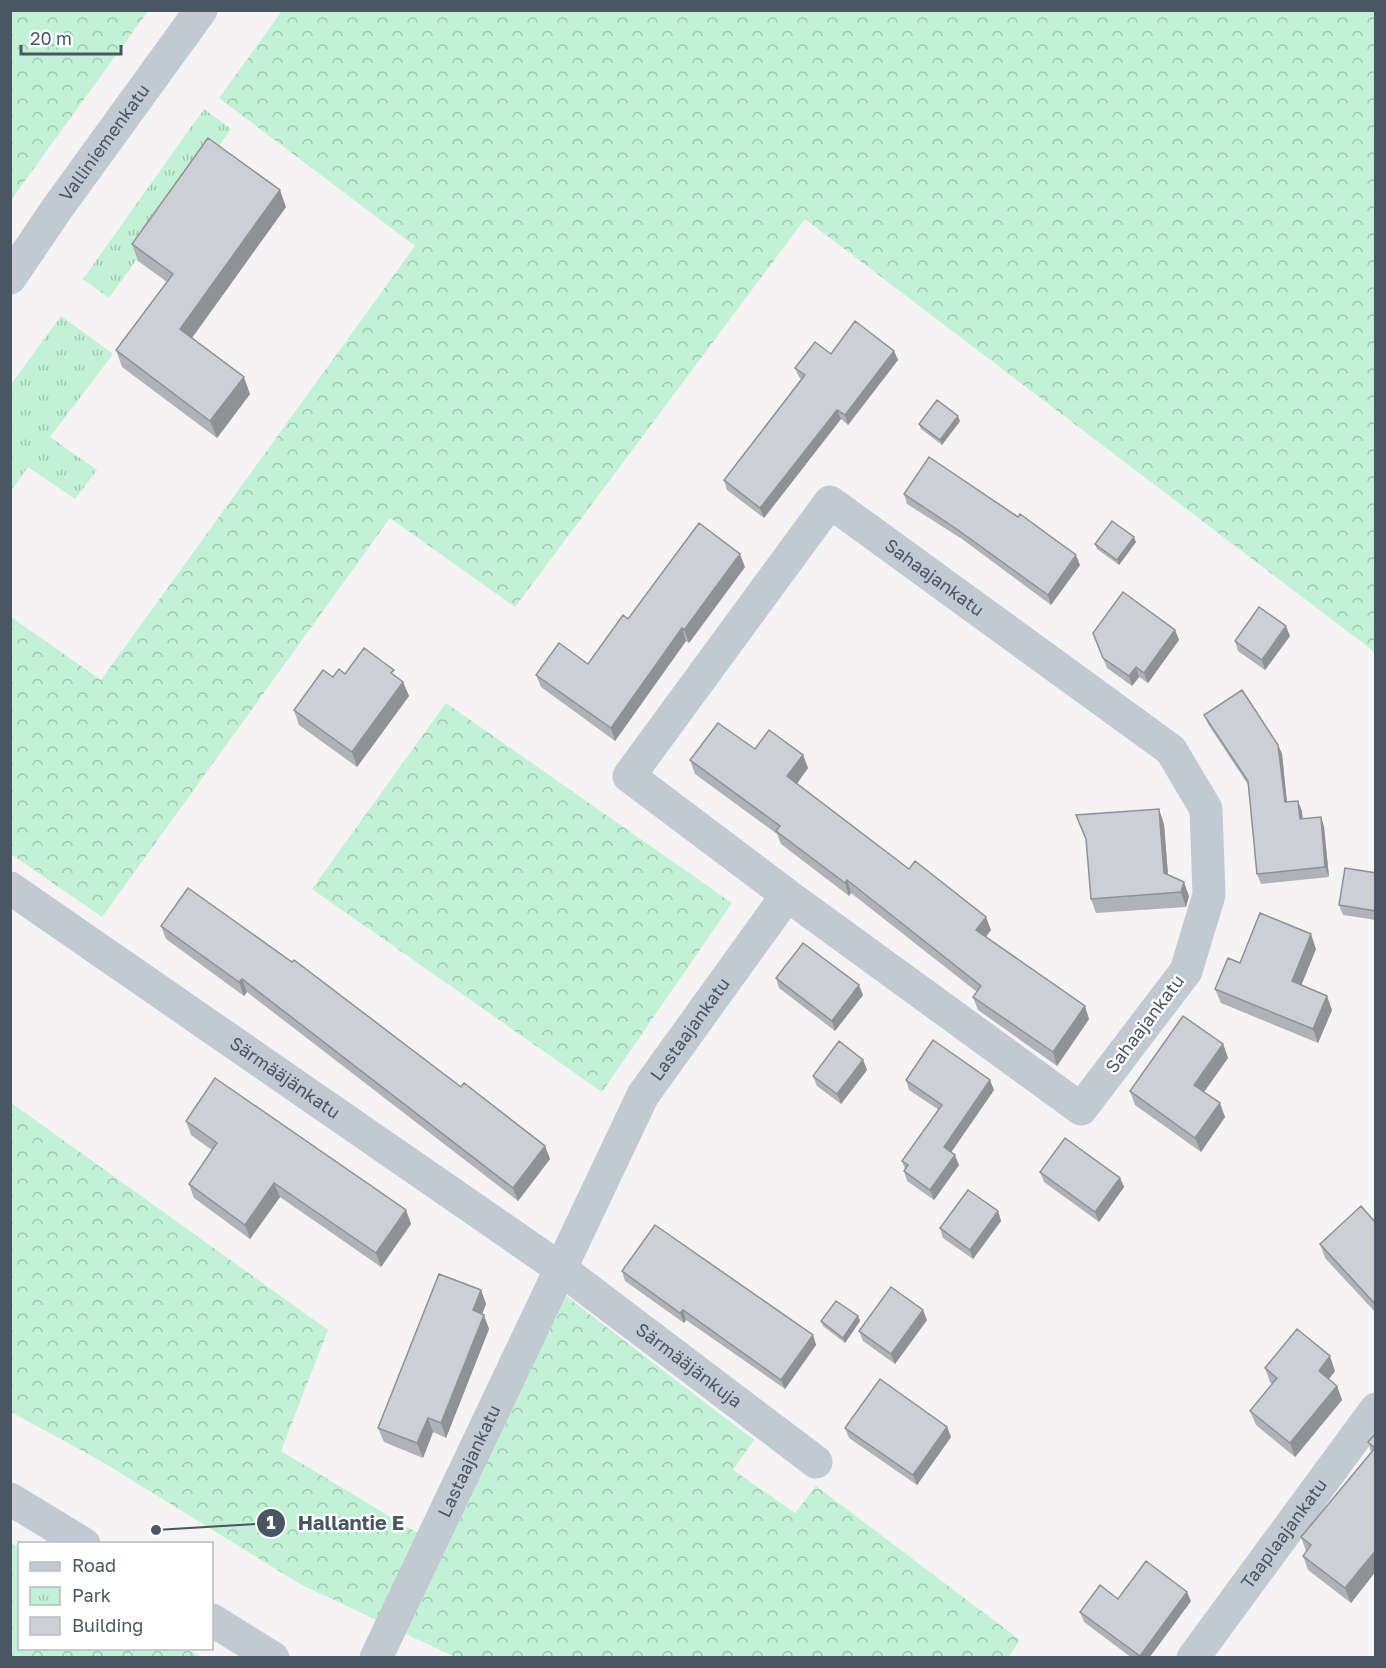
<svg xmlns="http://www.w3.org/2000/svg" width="1386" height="1668" font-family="'Golos Text',sans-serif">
<defs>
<pattern id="forest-crowns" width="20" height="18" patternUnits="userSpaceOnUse" patternTransform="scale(1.5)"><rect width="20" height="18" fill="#c3f1d5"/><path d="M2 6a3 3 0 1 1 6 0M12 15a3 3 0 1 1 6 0" fill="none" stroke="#a0c6b0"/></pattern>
<pattern id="park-tufts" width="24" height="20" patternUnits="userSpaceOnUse" patternTransform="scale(1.5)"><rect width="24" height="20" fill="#c3f1d5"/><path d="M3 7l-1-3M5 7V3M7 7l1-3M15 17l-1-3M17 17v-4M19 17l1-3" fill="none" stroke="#a0c6b0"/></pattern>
</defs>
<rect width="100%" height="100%" fill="#f5f3f3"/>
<path fill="url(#forest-crowns)" d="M11 10 148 11 11 200 10 11Z
M282 11H1375V657L1372 650 805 219 515 607 390 518 102 917 11 854V617L101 680 415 246 219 98Z
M446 703 732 903 602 1092 312 889Z
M10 1102 328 1330 281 1451 442 1548 566 1296 754 1440 733 1470 795 1513 816 1486 1020 1640 1008 1658 455 1657 300 1584 101 1461 11 1412Z
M10 1542 19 1547 20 1648H185L201 1657H11Z"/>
<path fill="url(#park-tufts)" d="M204 109 231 129 109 298 83 279Z
M61 316 113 354 50 437 97 470 75 499 28 467 11 491V384Z"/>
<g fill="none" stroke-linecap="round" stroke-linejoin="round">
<g stroke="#c1cad2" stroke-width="33">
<path id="s1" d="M10 278 56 210 201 10"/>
<path id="s2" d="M10 888 561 1269 816 1462"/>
<path id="s3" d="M376 1658 643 1095 787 895 629 776 830 502 1171 750 1206 809 1209 895 1186 971 1081 1109 787 895"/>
<path id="s4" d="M1193 1658 1376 1409"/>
</g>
<path stroke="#c1cad2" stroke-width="33" d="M10 1499 84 1544
M212 1620 273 1658"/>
</g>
<path fill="#b0b2b7" d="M286 207 192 338 250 394 217 438 122 367 116 350 167 282 138 261 132 244Z
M894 351 898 360 848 425 841 419 764 518 727 490 724 480 801 379 799 377 795 368 831 354Z
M960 421 942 445 921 429 919 424Z
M904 494 1080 565 1051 605 962 539 907 504Z
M1136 542 1119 565 1097 549 1095 544Z
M745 567 689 643 686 641 615 741 541 687 536 675 588 664 628 619Z
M1175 630 1179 640 1148 683 1139 677 1132 686 1107 668 1093 633Z
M1290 636 1265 670 1238 651 1235 641Z
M345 674 396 676 403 682 409 696 357 767 299 725 294 710 333 677Z
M1204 715 1278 745 1282 754 1287 802 1302 811V819L1321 817 1324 827 1329 877 1261 884 1257 874 1249 786 1208 724Z
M755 749 803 755 808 768 797 784 909 869 991 930 986 937 1089 1019 1057 1066 978 1010 973 997 977 992 851 893 849 896 781 844 777 834 695 774 690 760Z
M1076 815 1164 824 1168 875 1189 896 1186 907 1096 913 1091 899 1087 842Z
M1376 873V920L1343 915 1339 905Z
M161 926 461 1087 545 1146 550 1159 518 1201 247 992 244 996 166 939Z
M1316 949 1301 985 1332 1010 1318 1043 1221 1003 1215 989 1240 963Z
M776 978 863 995 835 1031 779 988Z
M1223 1044 1228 1058 1204 1092 1225 1117 1201 1152 1135 1105 1130 1091Z
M863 1060 867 1070 841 1104 817 1086 813 1076Z
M906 1080 994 1090 951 1152 959 1165 934 1200 907 1181 904 1171 905 1169 902 1161 939 1110 909 1090Z
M186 1121 406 1210 411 1224 381 1267 280 1197 250 1239 194 1198 189 1184 212 1150 191 1135Z
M1040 1172 1120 1178 1124 1187 1099 1222 1044 1182Z
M998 1211 1001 1221 973 1259 943 1238 940 1228Z
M1376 1223V1313L1325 1258 1320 1244Z
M622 1271 813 1335 816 1345 785 1389 686 1320 684 1323 625 1281Z
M481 1290 486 1304 482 1314 489 1329 446 1438 433 1432 423 1458 384 1442 378 1428Z
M858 1316 860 1321 845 1343 823 1326 821 1321Z
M927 1320 895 1364 863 1341 859 1331Z
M1265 1368 1335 1371 1329 1379 1337 1386 1342 1400 1295 1457 1256 1425 1250 1411 1272 1384 1270 1382Z
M947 1427 951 1437 917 1485 849 1438 845 1428Z
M1376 1433V1571L1351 1603 1308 1570 1303 1556 1306 1551 1301 1537 1371 1452 1368 1442Z
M1118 1599 1191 1601 1149 1658H1132L1084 1622 1080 1612Z"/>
<path fill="#909195" d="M280 190 286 207 186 346 180 329Z
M894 351 898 360 848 425 845 415Z
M244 377 250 394 217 438 210 421Z
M837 410 841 419 764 518 760 508Z
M958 416 960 421 942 445 940 440Z
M1134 537 1136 542 1119 565 1117 560Z
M740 554 745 567 689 643 684 630Z
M1076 555 1080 565 1051 605 1048 595Z
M1286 626 1290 636 1265 670 1262 660Z
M682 628 686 641 615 741 611 728Z
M1175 630 1179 640 1148 683 1144 673Z
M1136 667 1139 677 1132 686 1129 676Z
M403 682 409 696 357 767 352 752Z
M1278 745 1282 754 1288 812 1285 802Z
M803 755 808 768 792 790 787 776Z
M1298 801 1302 811 1304 829 1300 819Z
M1159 809 1164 824 1169 888 1164 873Z
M1321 817 1324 827 1329 877 1325 867Z
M847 880 851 893 849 896 845 883Z
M1184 882 1189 896 1186 907 1181 892Z
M986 917 991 930 980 944 976 930Z
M1311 934 1316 949 1297 996 1292 981Z
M242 979 247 992 244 996 239 982Z
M859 985 863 995 835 1031 832 1021Z
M1327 996 1332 1010 1318 1043 1313 1029Z
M1085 1006 1089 1019 1057 1066 1053 1052Z
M1223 1044 1228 1058 1199 1099 1194 1085Z
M863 1060 867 1070 841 1104 837 1094Z
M990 1080 994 1090 948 1157 944 1147Z
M1220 1103 1225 1117 1201 1152 1195 1138Z
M545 1146 550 1159 518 1201 513 1188Z
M955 1155 959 1165 934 1200 930 1190Z
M1120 1178 1124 1187 1099 1222 1095 1212Z
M274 1183 280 1197 250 1239 245 1225Z
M406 1210 411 1224 381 1267 376 1253Z
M998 1211 1001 1221 973 1259 970 1250Z
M481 1290 486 1304 478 1325 473 1310Z
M683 1310 686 1320 684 1323 680 1313Z
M923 1310 927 1320 895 1364 891 1354Z
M484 1315 489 1329 446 1438 441 1423Z
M858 1316 860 1321 845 1343 843 1338Z
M813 1335 816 1345 785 1389 781 1380Z
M1330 1356 1335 1371 1324 1385 1319 1371Z
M1337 1386 1342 1400 1295 1457 1290 1443Z
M428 1418 433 1432 423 1458 417 1443Z
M947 1427 951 1437 917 1485 913 1475Z
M1376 1550V1571L1351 1603 1345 1588Z
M1187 1592 1191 1601 1149 1658H1140V1656Z"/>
<path fill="#cdcfd5" stroke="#909195" stroke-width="1.5" d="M208 138 280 190 180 329 244 377 210 421 116 350 173 274 132 244Z
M855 321 894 351 845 415 837 410 760 508 724 480 805 375 795 368 815 342 831 354Z
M937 400 958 416 940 440 919 424Z
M929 457 1018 517 1020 514 1076 555 1048 595 958 530 904 494Z
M1112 521 1134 537 1117 560 1095 544Z
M699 523 740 554 684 630 682 628 611 728 536 675 559 643 588 664 623 615 628 619Z
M1123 592 1175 630 1144 673 1136 667 1129 676 1103 658 1093 633Z
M1259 607 1286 626 1262 660 1235 641Z
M364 648 394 670 391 673 403 682 352 752 294 710 323 670 333 677 339 669 345 674Z
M1242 690 1278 745 1285 802 1298 801 1300 819 1321 817 1325 867 1257 874 1248 781 1204 715Z
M718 723 755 749 769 730 803 755 787 776 909 869 915 861 986 917 976 930 1085 1006 1053 1052 973 997 981 986 847 880 845 883 776 831 780 826 690 760Z
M1159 809 1164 873 1184 882 1181 892 1091 899 1086 839 1076 815Z
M1345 868 1376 873V911L1339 905Z
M188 888 292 962 294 960 461 1087 464 1083 545 1146 513 1188 242 979 239 982 161 926Z
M1260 913 1311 934 1292 981 1327 996 1313 1029 1215 989 1228 958 1240 963Z
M803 943 859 985 832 1021 776 978Z
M1183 1016 1223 1044 1194 1085 1220 1103 1195 1138 1130 1091Z
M933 1040 990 1080 944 1147 955 1155 930 1190 904 1171 908 1165 902 1161 942 1105 906 1080Z
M839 1041 863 1060 837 1094 813 1076Z
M215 1078 406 1210 376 1253 274 1183 245 1225 189 1184 217 1143 186 1121Z
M1065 1138 1120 1178 1095 1212 1040 1172Z
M968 1190 998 1211 970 1250 940 1228Z
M1361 1206 1376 1223V1305L1320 1244Z
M655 1225 813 1335 781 1380 683 1310 680 1313 622 1271Z
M439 1274 481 1290 473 1310 484 1315 441 1423 428 1418 417 1443 378 1428Z
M891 1287 923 1310 891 1354 859 1331Z
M836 1301 858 1316 843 1338 821 1321Z
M1297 1329 1330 1356 1319 1371 1337 1386 1290 1443 1250 1411 1277 1378 1265 1368Z
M880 1379 947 1427 913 1475 845 1428Z
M1376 1433V1550L1345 1588 1303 1556 1311 1545 1301 1537 1375 1448 1368 1442Z
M1146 1561 1187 1592 1140 1656 1080 1612 1100 1585 1118 1599Z"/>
<g text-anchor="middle" stroke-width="4.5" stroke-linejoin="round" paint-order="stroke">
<g font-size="18" fill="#4a5661" stroke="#fff">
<text dy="6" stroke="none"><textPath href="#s1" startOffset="165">Valliniemenkatu</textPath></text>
<text dy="6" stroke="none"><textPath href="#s3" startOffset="1536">Sahaajankatu</textPath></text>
<text transform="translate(1145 1024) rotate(-53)" y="6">Sahaajankatu</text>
<text dy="6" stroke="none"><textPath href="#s3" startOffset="704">Lastaajankatu</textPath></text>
<text dy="6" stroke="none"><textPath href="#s2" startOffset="334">Särmääjänkatu</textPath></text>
<text dy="6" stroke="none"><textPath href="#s2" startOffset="830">Särmääjänkuja</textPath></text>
<text dy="6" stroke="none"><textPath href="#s3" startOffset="218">Lastaajankatu</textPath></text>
<text dy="6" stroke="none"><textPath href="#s4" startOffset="154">Taaplaajankatu</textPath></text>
</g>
</g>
<path fill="none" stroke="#4a5661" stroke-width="2" d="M156 1530L271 1523"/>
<g fill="#4a5661" stroke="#fff" stroke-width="2">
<circle cx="156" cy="1530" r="6"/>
<circle cx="271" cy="1523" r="15"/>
</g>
<g font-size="18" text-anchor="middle" font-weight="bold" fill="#fff">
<text x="271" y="1529">1</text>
</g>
<g font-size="20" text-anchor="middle" font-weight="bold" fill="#4a5661" stroke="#fff" stroke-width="4.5" stroke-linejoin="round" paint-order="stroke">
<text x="351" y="1530">Hallantie E</text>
</g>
<rect width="1386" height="1668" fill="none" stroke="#4a5661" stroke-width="24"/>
<rect x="18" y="1542" width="195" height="108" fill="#ffffff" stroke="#b7bbc0" stroke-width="1.5"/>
<rect x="30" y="1562" width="30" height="9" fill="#c1cad2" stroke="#b7bbc0" stroke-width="1.5"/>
<text x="72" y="1572" font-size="18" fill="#4a5661">Road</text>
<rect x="30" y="1587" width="30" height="18" fill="url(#park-tufts)" stroke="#b7bbc0" stroke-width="1.5"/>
<text x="72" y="1602" font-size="18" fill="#4a5661">Park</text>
<rect x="30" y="1617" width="30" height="18" fill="#cdcfd5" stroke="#b7bbc0" stroke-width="1.5"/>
<text x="72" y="1632" font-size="18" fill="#4a5661">Building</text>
<path d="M21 45v9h100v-9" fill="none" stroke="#4a5661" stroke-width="3"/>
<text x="30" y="45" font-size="18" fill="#4a5661" stroke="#ffffff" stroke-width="4.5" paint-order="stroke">20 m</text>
</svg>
